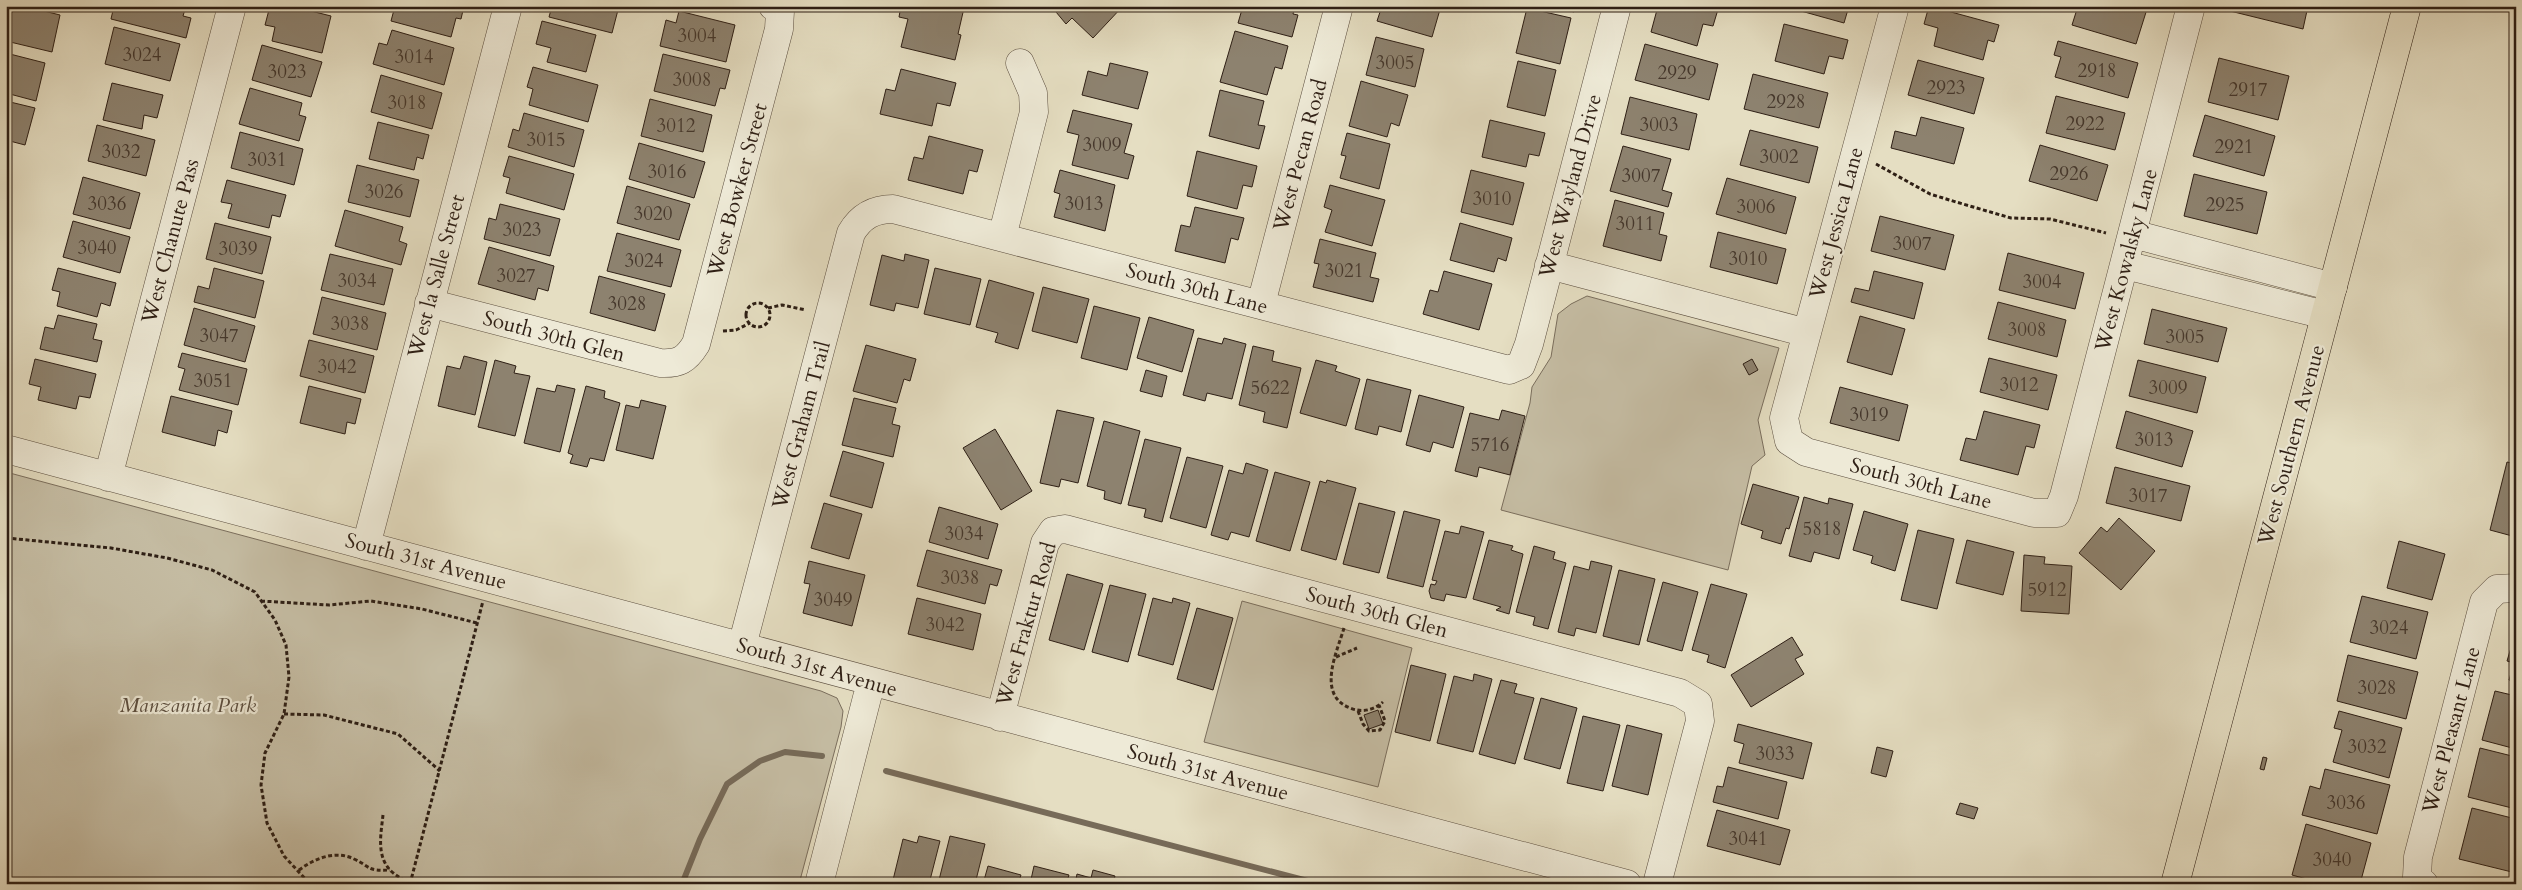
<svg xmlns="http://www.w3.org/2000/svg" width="2522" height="890" font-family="Cardo,serif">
<rect width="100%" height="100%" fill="#e5dec2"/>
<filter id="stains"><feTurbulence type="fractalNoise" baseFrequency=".004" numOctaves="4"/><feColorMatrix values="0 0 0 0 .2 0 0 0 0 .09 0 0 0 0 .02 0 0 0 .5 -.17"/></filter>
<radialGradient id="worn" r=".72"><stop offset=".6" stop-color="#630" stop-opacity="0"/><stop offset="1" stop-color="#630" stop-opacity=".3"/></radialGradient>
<path fill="#c6bea5" stroke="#7a6e5d" d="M1587 296 1779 348 1758 420 1765 455 1752 466 1728 570 1501 510 1530 403 1532 387 1551 357 1558 314 1571 304Z
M6 472 821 691 837 698 843 711 841 727 799 884H6Z
M1242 601 1412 648 1378 787 1204 742Z"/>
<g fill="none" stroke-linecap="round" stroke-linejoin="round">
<path stroke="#776b59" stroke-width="6" d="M886 771 1319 884
M682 884 700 839 727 784 760 761 785 752 822 756"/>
</g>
<path fill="#8d826f" stroke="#2e1f15" d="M6 6H24L60 15 52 52 6 41Z
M114 6H186L183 16 191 18 186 38 111 19Z
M270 6H291L331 16 322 53 272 41 275 27 265 25Z
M395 6H464L461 19 456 18 451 37 391 21Z
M552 6H619L612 33 549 17Z
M901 6 964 8 958 34 961 35 955 60 901 47 908 19 899 17Z
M1051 6H1123L1093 38 1072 18 1066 24Z
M1243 6H1295L1293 14 1298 15 1292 37 1238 23Z
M1382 6H1441L1432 37 1377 21Z
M1553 6H1575L1574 12Z
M1658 6H1719L1713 26 1703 24 1697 46 1651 32Z
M1783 6H1849L1844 23Z
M1929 6 1999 25 1994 42 1988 40 1983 60 1934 46 1938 28 1924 24Z
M2078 6H2137L2147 9 2136 44 2072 25Z
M2231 6H2308L2303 29 2230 11Z
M1527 8 1571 18 1560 64 1516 53Z
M679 11 735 25 726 62 660 46 666 20 676 23Z
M542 21 596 35 586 72 547 62 551 48 536 44Z
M1784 24 1848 40 1843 59 1829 56 1824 74 1775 61Z
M114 27 180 44 170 81 105 64Z
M392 30 454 48 444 85 373 64 379 43 387 45Z
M1235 31 1288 46 1282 69 1275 67 1267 95 1220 82Z
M1376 37 1424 49 1415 87 1366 75Z
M2058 41 2138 63 2128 98 2055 77 2061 57 2054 55Z
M1645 44 1718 64 1709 100 1635 80Z
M262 45 322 62 311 97 252 80Z
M6 53 45 63 36 101 6 93Z
M663 54 730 70 725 89 720 88 715 106 654 91Z
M2219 58 2289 76 2278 120 2208 102Z
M1918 60 1984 78 1974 114 1908 95Z
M1518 61 1556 70 1545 116 1507 107Z
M1110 63 1148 72 1138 109 1082 95 1088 71 1107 76Z
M533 67 598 85 588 122 529 105 533 89 527 87Z
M901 69 956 83 950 106 937 103 932 126 880 114 886 89 895 91Z
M1753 74 1828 93 1819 128 1744 109Z
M381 75 442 93 432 129 371 112Z
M1361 81 1408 95 1399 126 1391 123 1387 137 1349 126Z
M112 83 163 95 157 118 144 115 142 129 103 120Z
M250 88 302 103 299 115 306 117 299 141 239 124Z
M1220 90 1264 101 1258 125 1265 126 1259 149 1209 136Z
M2056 96 2125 113 2115 150 2046 133Z
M1630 97 1697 114 1689 150 1621 134Z
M650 99 712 115 703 152 641 136Z
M6 101 35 108 25 145 6 140Z
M1073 110 1132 124 1124 153 1134 156 1128 179 1072 165 1079 135 1067 132Z
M524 113 584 130 574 167 508 147 513 129 519 131Z
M2205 115 2275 136 2264 176 2193 156Z
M1921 117 1964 128 1954 164 1891 148 1895 131 1916 136Z
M1490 120 1545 133 1539 156 1529 154 1526 167 1482 157Z
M378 122 429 135 423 159 417 157 414 170 369 159Z
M97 125 155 140 146 176 88 161Z
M1750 130 1818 147 1809 183 1740 165Z
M240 132 303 149 294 185 231 168Z
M1347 133 1390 144 1379 189 1340 178 1346 156 1341 155Z
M929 136 983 150 977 172 969 170 963 194 908 180 914 157 923 159Z
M639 143 705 162 694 198 629 179Z
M2040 145 2108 165 2097 201 2029 181Z
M1623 146 1671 159 1662 190 1672 193 1668 207 1610 191Z
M1197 151 1257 166 1252 187 1243 185 1237 209 1187 196Z
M509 156 574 174 564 210 506 193 510 178 503 176Z
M357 165 419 180 410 217 348 202Z
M1060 170 1115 185 1105 231 1054 217 1060 194 1054 192Z
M1471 170 1524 183 1513 225 1461 212Z
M2194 174 2267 192 2257 234 2184 216Z
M83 177 140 193 130 229 73 214Z
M1727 178 1796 197 1786 234 1716 214Z
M227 180 286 195 280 217 272 215 269 228 228 218 232 204 221 202Z
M1330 185 1385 200 1372 246 1325 232 1332 210 1324 207Z
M627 186 690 204 679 240 617 223Z
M1615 200 1664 213 1659 234 1667 236 1661 261 1603 246Z
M500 204 560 219 550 256 484 239 489 218 496 220Z
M1195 207 1244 218 1238 240 1231 238 1225 263 1175 251 1181 225 1190 227Z
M345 210 403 227 399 241 407 244 401 265 335 246Z
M1880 216 1954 235 1945 270 1871 251Z
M73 221 130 237 120 273 63 257Z
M215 223 271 237 262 274 206 259Z
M1460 223 1512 238 1506 261 1498 258 1494 272 1450 260Z
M1718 232 1786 249 1777 284 1710 267Z
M617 233 681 250 671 287 607 271Z
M1320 239 1376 253 1370 277 1379 279 1373 302 1313 287 1319 264 1314 263Z
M489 247 554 266 548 291 538 288 535 300 478 284Z
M2008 253 2084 273 2075 309 1999 290Z
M330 254 393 269 384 305 321 290Z
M905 254 929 260 918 308 896 303 894 311 870 305 882 255 904 261Z
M58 268 116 283 110 306 101 303 97 317 57 306 60 292 52 290Z
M214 268 264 281 255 318 194 302 198 286 209 289Z
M935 268 981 279 970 325 924 314Z
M1444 271 1492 284 1479 330 1423 314 1430 290 1438 292Z
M1874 271 1923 283 1914 319 1851 302 1855 288 1869 291Z
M599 276 665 294 655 331 590 313Z
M989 280 1034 293 1018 349 995 342 998 333 976 327Z
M1043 287 1089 299 1077 343 1032 331Z
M322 297 386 313 377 350 313 334Z
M1998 302 2066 320 2057 357 1988 339Z
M1094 306 1140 318 1127 370 1081 358Z
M194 308 255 326 245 362 184 345Z
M2152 309 2227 328 2218 362 2144 344Z
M58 315 97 324 93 339 102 341 97 362 40 349 45 327 54 329Z
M1860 316 1905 329 1892 375 1847 362Z
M1149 317 1194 330 1182 372 1137 358Z
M1198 338 1222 344 1224 338 1246 344 1232 399 1207 393 1205 401 1183 395Z
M309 340 374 356 365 393 300 376Z
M866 345 916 359 910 381 904 379 897 403 853 391Z
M1253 346 1274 351 1272 361 1301 368 1287 428 1263 422 1265 412 1239 405Z
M182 353 247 369 238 405 179 390 185 369 178 367Z
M464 356 487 362 475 415 438 406 447 366 460 369Z
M1989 358 2057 375 2048 410 1980 392Z
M35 359 96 374 90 398 79 396 76 409 38 400 41 387 29 384Z
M1752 359 1758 370 1749 375 1743 364Z
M495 360 516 366 514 373 530 376 515 436 478 427Z
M1316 360 1337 366 1335 371 1360 379 1346 426 1300 413Z
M2138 360 2206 377 2197 413 2129 396Z
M1146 370 1167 376 1162 397 1140 391Z
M1367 379 1411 390 1401 432 1379 426 1377 435 1355 429Z
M557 385 575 389 560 452 524 443 537 388 555 392Z
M309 386 361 399 355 424 347 422 345 434 300 423Z
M586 386 605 391 604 398 620 403 604 461 590 458 587 467 570 463 573 455 568 453Z
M1840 387 1908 405 1899 441 1830 423Z
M1419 395 1464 407 1453 448 1433 442 1430 452 1406 445Z
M171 396 232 411 227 433 218 430 215 446 162 432Z
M854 398 896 408 892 424 900 426 893 457 842 445Z
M641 400 666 406 653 459 616 450 626 405 639 408Z
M1057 410 1094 418 1078 483 1061 479 1059 487 1040 483Z
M1502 410 1525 416 1510 475 1479 467 1477 477 1455 471 1470 413 1499 420Z
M1984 411 2040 425 2034 448 2026 446 2018 475 1960 460 1966 438 1976 440Z
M2126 411 2193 431 2182 467 2116 448Z
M1104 421 1140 431 1121 504 1104 499 1105 491 1087 486Z
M995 429 1032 491 1001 510 963 448Z
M1145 439 1181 448 1162 522 1144 517 1146 509 1128 505Z
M843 451 884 463 872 508 830 496Z
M1187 457 1223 466 1206 528 1170 518Z
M2507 462 2516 464V537L2490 530Z
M1246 463 1268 470 1249 537 1231 532 1228 540 1211 535 1229 470 1243 474Z
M2115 467 2190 486 2181 521 2106 503Z
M1275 472 1310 482 1290 551 1256 541Z
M1327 480 1356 488 1336 560 1301 550 1320 481 1326 483Z
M1753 484 1799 497 1789 529 1786 528 1781 544 1761 538 1763 531 1741 524Z
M1804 497 1828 504 1829 498 1853 504 1839 559 1814 552 1811 562 1789 556Z
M824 503 862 514 849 559 811 548Z
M1359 503 1395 512 1379 573 1343 564Z
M939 507 998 524 988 559 929 542Z
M1404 511 1440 520 1423 587 1387 578Z
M1864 511 1908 524 1895 571 1871 563 1873 556 1853 550Z
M2119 518 2155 551 2121 590 2079 553 2101 527 2107 532Z
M1461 526 1484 532 1466 598 1446 594 1444 601 1431 598 1429 591 1431 584 1435 585 1437 581 1432 580 1445 531 1459 534Z
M1918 530 1954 539 1937 609 1901 600Z
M1489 540 1513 546 1511 550 1523 554 1509 614 1496 610 1501 607 1473 599Z
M1967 540 2014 552 2003 595 1956 583Z
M2399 541 2445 554 2432 600 2387 588Z
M1534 546 1555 552 1553 559 1566 563 1548 629 1533 625 1535 617 1516 612Z
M927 550 1002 570 997 586 990 584 985 604 917 586Z
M2024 555 2045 557 2044 564 2072 566 2069 614 2021 611Z
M809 561 865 575 852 626 803 613 810 584 804 583Z
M1591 561 1612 566 1596 633 1576 628 1574 636 1558 632 1574 566 1589 570Z
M1619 570 1655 579 1639 645 1603 636Z
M1067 574 1103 584 1084 650 1049 640Z
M1663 582 1698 592 1682 651 1647 641Z
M1711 584 1747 594 1725 668 1707 662 1709 655 1692 650Z
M1110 585 1146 594 1128 662 1092 652Z
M2362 596 2428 612 2416 659 2350 642Z
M917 598 981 614 973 650 908 634Z
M1153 598 1172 603 1173 598 1190 603 1173 665 1138 655Z
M1197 608 1233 618 1213 690 1177 679Z
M2516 631V682L2509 680 2514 663 2507 661Z
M1792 637 1803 655 1795 659 1804 674 1751 707 1731 675Z
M2348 655 2418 672 2406 719 2337 701Z
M1411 665 1446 674 1430 741 1395 732Z
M1474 674 1492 679 1473 752 1437 743 1454 676 1473 681Z
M1501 680 1517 684 1514 693 1534 698 1515 764 1479 754Z
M2495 691 2516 696V749L2482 740Z
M1541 698 1577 708 1560 769 1524 759Z
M1378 710 1383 724 1369 729 1364 715Z
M2339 711 2402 728 2389 778 2333 762 2342 730 2334 728Z
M1583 716 1620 725 1603 791 1567 783Z
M1738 724 1812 743 1803 779 1739 763 1744 744 1734 741Z
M1627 725 1662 734 1648 795 1612 786Z
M1877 747 1893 751 1886 777 1871 773Z
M2480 748 2516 757V809L2468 797Z
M2263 757 2267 758 2264 770 2260 769Z
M1728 767 1787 782 1778 819 1713 802 1717 786 1723 787Z
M2325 769 2390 785 2377 834 2302 815 2310 786 2320 789Z
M1960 803 1978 808 1974 819 1956 814Z
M2472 808 2516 819V873L2459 859Z
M1717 810 1790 830 1780 865 1707 846Z
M2306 824 2371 843 2360 884H2325L2292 875Z
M919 836 940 841 929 884H907L893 880 903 839 917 843Z
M950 836 985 844 975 884H938Z
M988 866 1021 875 1018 884H983Z
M1034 866 1069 875 1066 884H1030Z
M1093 870 1115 876 1113 884H1075L1077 874 1091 878Z"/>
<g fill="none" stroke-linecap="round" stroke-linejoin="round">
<g stroke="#5c4f40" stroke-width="29">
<path id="minor" d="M1895 6 1784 418 1789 441 1806 452 2034 513H2057L2064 496 2191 6
M2133 234 2333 287
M1002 237 1034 112 1033 93 1020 63
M1549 265 1807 333
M2125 265 2325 315
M429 303 660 363C679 364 686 360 696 344L779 29 780 11 773 6
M1261 304 1339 6
M6 449 1627 884
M108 477 232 6
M366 546 508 6
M742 646 851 233C861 216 874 209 893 209L1509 370 1521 365 1529 344 1617 6
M1000 717 1045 543 1053 531 1065 529 1680 693 1698 704 1700 721 1657 884
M819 884 871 682
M2424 884 2417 877 2418 857 2484 602 2497 589 2516 588"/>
</g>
<g stroke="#2e1f15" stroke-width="29">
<path id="major" d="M2175 884 2407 6"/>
</g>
<path stroke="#2e1f15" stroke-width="3" stroke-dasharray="4 2.5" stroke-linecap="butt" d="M1876 164 1930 194 1956 202 2011 218 2050 219 2106 233
M746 315a12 12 0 1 1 24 0a12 12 0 1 1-24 0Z
M768 308 782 305 806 310
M723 331 736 330 750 323
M6 538 111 548 167 558 212 570 255 592 275 620 286 645 289 677 284 714 265 753 261 785 267 823 284 856 310 884
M261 601 329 605 371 601 422 609 477 623
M1344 628C1337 652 1316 695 1350 708 1362 713 1374 710 1383 702
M1336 657 1357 648
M1358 711 1363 724 1369 731 1380 730 1385 721 1379 705
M284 714 324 715 398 734 440 771
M383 815C381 834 376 856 391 871 396 876 402 878 406 884
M299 870C315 858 336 850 354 859 373 868 366 871 390 870
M410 884 483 601"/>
<use href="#minor" stroke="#eeead7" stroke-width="28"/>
<use href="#major" stroke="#e5dec2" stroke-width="28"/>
</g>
<g text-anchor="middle" stroke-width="4.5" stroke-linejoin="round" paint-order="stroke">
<g font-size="19" fill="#46382c">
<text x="697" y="42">3004</text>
<text x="142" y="61">3024</text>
<text x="414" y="63">3014</text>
<text x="1395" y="69">3005</text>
<text x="2097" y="77">2918</text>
<text x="287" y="78">3023</text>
<text x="1677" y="79">2929</text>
<text x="692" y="86">3008</text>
<text x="1946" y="94">2923</text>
<text x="2248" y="96">2917</text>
<text x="1786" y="108">2928</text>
<text x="407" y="109">3018</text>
<text x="2085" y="130">2922</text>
<text x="1659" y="131">3003</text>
<text x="676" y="132">3012</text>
<text x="546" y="146">3015</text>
<text x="1102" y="151">3009</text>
<text x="2234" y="153">2921</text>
<text x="121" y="158">3032</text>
<text x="1779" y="163">3002</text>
<text x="267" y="166">3031</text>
<text x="667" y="178">3016</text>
<text x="2069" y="180">2926</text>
<text x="1641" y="182">3007</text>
<text x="384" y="198">3026</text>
<text x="1492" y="205">3010</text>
<text x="107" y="210">3036</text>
<text x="1084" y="210">3013</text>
<text x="2225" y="211">2925</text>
<text x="1756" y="213">3006</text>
<text x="653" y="220">3020</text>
<text x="1635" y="230">3011</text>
<text x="522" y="236">3023</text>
<text x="1912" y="250">3007</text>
<text x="97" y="254">3040</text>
<text x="238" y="255">3039</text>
<text x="1748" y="265">3010</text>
<text x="644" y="267">3024</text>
<text x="1344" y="277">3021</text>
<text x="516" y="282">3027</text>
<text x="357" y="287">3034</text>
<text x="2042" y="288">3004</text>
<text x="627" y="310">3028</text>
<text x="350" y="330">3038</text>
<text x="2027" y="336">3008</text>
<text x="219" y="342">3047</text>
<text x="2185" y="343">3005</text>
<text x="337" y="373">3042</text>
<text x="213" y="387">3051</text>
<text x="2019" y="391">3012</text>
<text x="1270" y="394">5622</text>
<text x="2168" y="394">3009</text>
<text x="1869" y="421">3019</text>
<text x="2154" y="446">3013</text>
<text x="1490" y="451">5716</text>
<text x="2148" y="502">3017</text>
<text x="1822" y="535">5818</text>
<text x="964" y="540">3034</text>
<text x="960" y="584">3038</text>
<text x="2047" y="596">5912</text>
<text x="833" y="606">3049</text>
<text x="945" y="631">3042</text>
<text x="2389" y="634">3024</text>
<text x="2377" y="694">3028</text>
<text x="2367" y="753">3032</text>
<text x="1775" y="760">3033</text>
<text x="2346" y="809">3036</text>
<text x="1748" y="845">3041</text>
<text x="2332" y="866">3040</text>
</g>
<g font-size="21" fill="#2e1f15" stroke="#eeead7">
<text transform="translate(1300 155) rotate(-75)" y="7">West Pecan Road</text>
<text transform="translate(1570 186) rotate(-75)" y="7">West Wayland Drive</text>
<text transform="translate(737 190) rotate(-75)" y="7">West Bowker Street</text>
<text transform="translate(1836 223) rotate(-75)" y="7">West Jessica Lane</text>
<text transform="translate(170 241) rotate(-75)" y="7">West Chanute Pass</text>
<text transform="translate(2126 260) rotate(-75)" y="7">West Kowalsky Lane</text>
<text transform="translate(436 276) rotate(-75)" y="7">West la Salle Street</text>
<text transform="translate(1197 288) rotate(15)" y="7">South 30th Lane</text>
<text transform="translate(554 336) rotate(15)" y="7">South 30th Glen</text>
<text transform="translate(801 425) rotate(-75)" y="7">West Graham Trail</text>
<text transform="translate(2291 445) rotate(-75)" y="7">West Southern Avenue</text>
<text transform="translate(1921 483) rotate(15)" y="7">South 30th Lane</text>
<text transform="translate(426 561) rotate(15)" y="7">South 31st Avenue</text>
<text transform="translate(1377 612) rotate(15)" y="7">South 30th Glen</text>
<text transform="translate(1026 624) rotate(-74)" y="7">West Fraktur Road</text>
<text transform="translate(817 667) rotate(16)" y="7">South 31st Avenue</text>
<text transform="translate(2451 730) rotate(-75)" y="7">West Pleasant Lane</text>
<text transform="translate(1208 772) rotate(15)" y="7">South 31st Avenue</text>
</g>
<g font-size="21" font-style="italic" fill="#5c4f40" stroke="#eeead7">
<text x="188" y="712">Manzanita Park</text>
</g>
</g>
<rect width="2522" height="890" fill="none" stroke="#e5dec2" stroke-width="25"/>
<rect x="8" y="8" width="2507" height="875" fill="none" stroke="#2e1f15" stroke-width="2.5"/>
<rect x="12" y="12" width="2497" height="865" fill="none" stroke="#2e1f15"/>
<rect width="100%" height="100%" filter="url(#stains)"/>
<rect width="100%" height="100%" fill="url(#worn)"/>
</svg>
